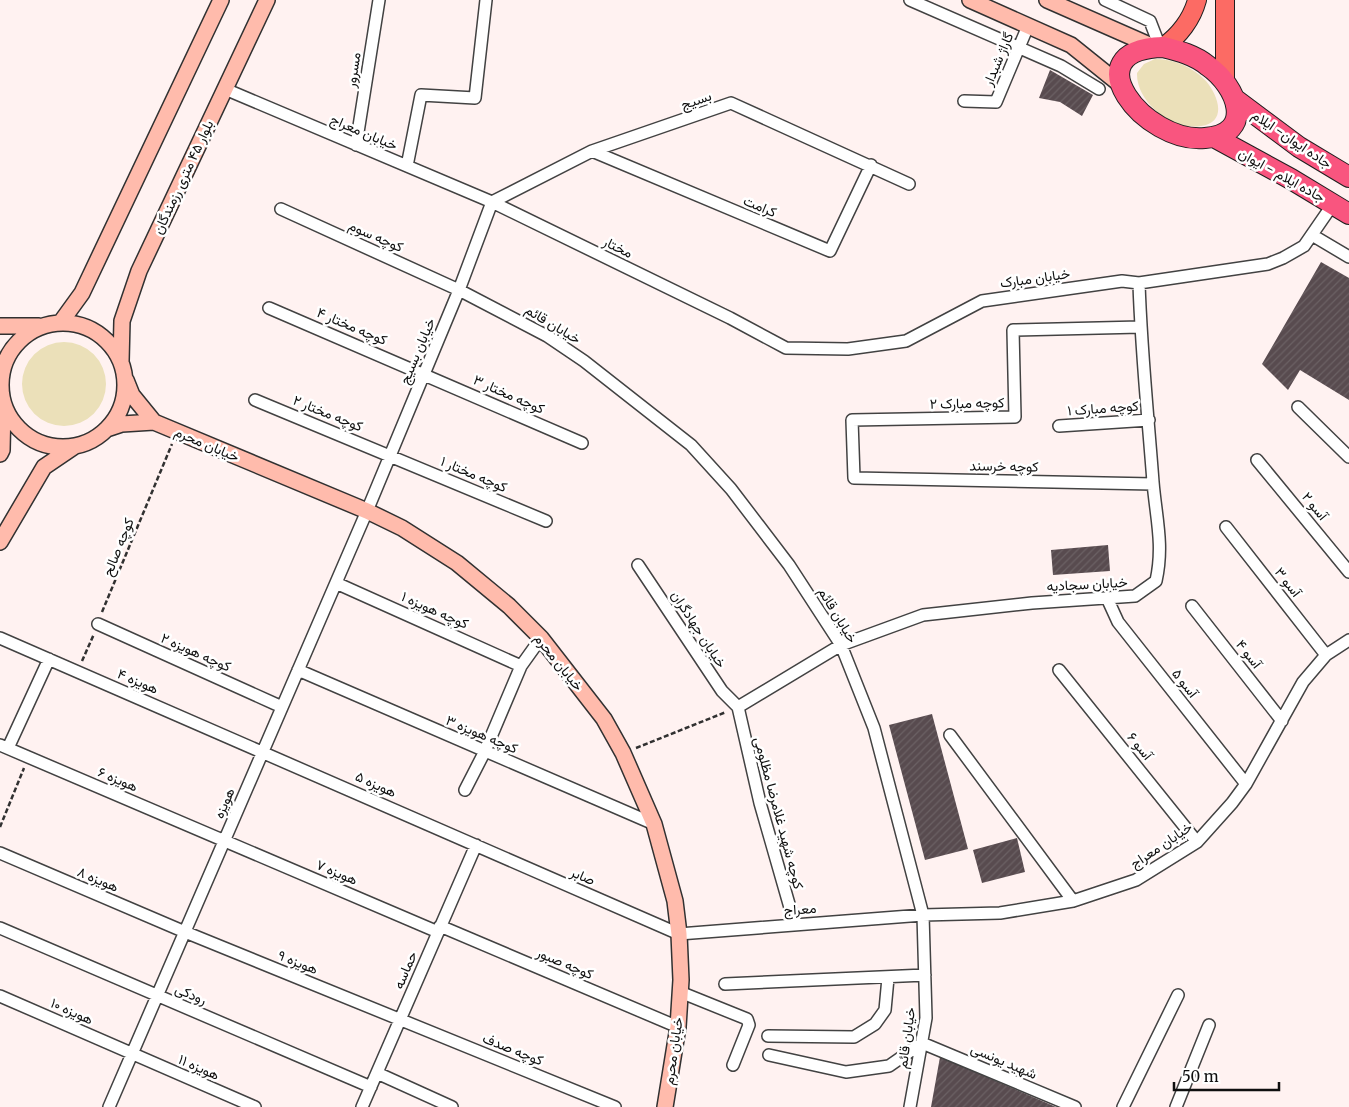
<svg xmlns="http://www.w3.org/2000/svg" width="1349" height="1107" font-family="Merriweather,Vazirmatn,serif">
<defs>
<pattern id="building-hatch" width="6" height="6" patternUnits="userSpaceOnUse" patternTransform="scale(1.25)"><rect width="6" height="6" fill="#584b4f"/><path d="M-1 1l2-2M0 6l6-6M5 7l2-2" fill="none" stroke="#6b6164"/></pattern>
</defs>
<rect width="100%" height="100%" fill="#fff2f1"/>
<path fill="#ebe0b9" d="M1155 59C1174 59 1193 67 1206 81 1218 95 1228 122 1201 126 1172 131 1136 102 1137 73L1144 64Z
M22 384a42 42 0 1 1 84 0a42 42 0 1 1-84 0Z"/>
<path fill="url(#building-hatch)" d="M1050 70 1093 95 1082 116 1060 102 1039 98Z
M1321 262 1349 278V400L1300 370 1288 390 1262 364Z
M1108 545 1110 571 1053 575 1051 550Z
M932 714 968 849 925 860 889 725Z
M1017 838 1025 872 982 883 973 850Z
M940 1057 1056 1107H931Z"/>
<g fill="none" stroke-linecap="round" stroke-linejoin="round">
<g stroke="#424242" stroke-width="14">
<path id="street" d="M910 0 1061 66 1099 89
M1105 0 1150 21 1160 47
M225 89 492 202 730 318 786 348 848 349 906 341 982 301 1122 281 1139 283 1268 264 1283 258 1304 246 1333 204
M964 101 996 102 1028 26
M356 145 379 0
M592 151 830 251 871 165
M407 166 421 95 475 98 486 0
M492 202 592 151 731 103 909 184
M281 209 459 290 547 336 584 361 691 445 731 489 789 565 841 645 874 728 923 915 926 1018 910 1107
M1312 235 1349 257
M269 308 582 443
M1140 327 1013 330 1015 417 852 420 854 478 1153 484
M255 400 546 521
M1298 407 1349 457
M1059 426 1149 420
M1257 460 1349 572
M1226 527 1326 655
M638 565 722 691 738 707
M336 583 521 666
M1107 598 1118 622 1246 784
M1192 606 1282 721
M98 624 282 707
M0 638 679 934 923 915 1000 913 1073 901 1136 880 1197 842 1232 803 1246 784 1303 682 1326 655 1349 640
M298 670 654 824
M1059 670 1197 842
M738 707 841 645 923 615 1032 603 1135 596 1156 581C1164 545 1156 518 1153 482 1148 416 1141 349 1139 283
M738 707 760 803 795 925
M950 735 1073 901
M0 745 438 932
M8 748 49 659
M465 790 485 751 521 666 541 638
M0 853 185 932 615 1107
M440 926 678 1027
M0 928 371 1087
M725 984 925 975
M680 992 747 1019 749 1025 733 1065
M0 996 255 1107
M768 1036 854 1037 875 1024 885 1010 888 978
M769 1055 846 1072 889 1066 922 1043 1075 1107
M377 1073 452 1107
M109 1107 367 511 459 290 492 202
M362 1107 476 845
M1123 1107 1178 995
M1176 1107 1209 1025"/>
</g>
<g stroke="#313131" stroke-width="18">
<path id="secondary" d="M970 0 1071 45 1122 86
M1047 0 1154 47
M61 322 82 293 221 0
M1 385a62 62 0 1 1 124 0a62 62 0 1 1-124 0Z
M0 326H39
M121 361 122 321 139 271 267 0
M126 380 132 395 154 422
M107 429 122 424 154 422 367 511 402 528 457 563 509 606 541 638 604 719 623 753 654 824 675 901 679 934 681 980 678 1027 665 1107
M0 454 2 450 3 406
M0 542 44 467 75 446"/>
</g>
<g stroke="#202020" stroke-width="20">
<path id="primary" d="M1225 0V82
M1163 47C1179 36 1192 19 1197 0"/>
</g>
<g stroke="#202020" stroke-width="22">
<path id="highway" d="M1163 47C1179 51 1195 55 1208 66 1237 86 1256 134 1205 138 1145 144 1070 50 1163 47Z
M1236 100 1299 147 1349 177
M1214 137 1291 179 1349 214"/>
</g>
<path stroke="#313131" stroke-width="2.5" stroke-dasharray="5 2.5" stroke-linecap="butt" d="M102 612 172 444
M82 661 94 634
M636 748 726 712
M0 827 24 768"/>
<use href="#street" stroke="#fff" stroke-width="11"/>
<use href="#secondary" stroke="#ffbbac" stroke-width="15"/>
<use href="#primary" stroke="#fc6b64" stroke-width="18"/>
<use href="#highway" stroke="#f9557f" stroke-width="20"/>
</g>
<g text-anchor="middle" stroke-width="5" stroke-linejoin="round" paint-order="stroke">
<g font-size="14" fill="#0f0f0f" stroke="#fff">
<text transform="translate(998 59) rotate(-67)" y="5">گاراژ شبدار</text>
<text transform="translate(353 70) rotate(-81)" y="5">مسرور</text>
<text transform="translate(696 100) rotate(-19)" y="5">بسیج</text>
<text transform="translate(364 132) rotate(23)" y="5">خیابان معراج</text>
<text transform="translate(1292 139) rotate(34)" y="5">جاده ایوان- ایلام</text>
<text transform="translate(1282 175) rotate(29)" y="5">جاده ایلام - ایوان</text>
<text transform="translate(183 177) rotate(-65)" y="5">بلوار ۴۵ متری رزمندگان</text>
<text transform="translate(760 206) rotate(23)" y="5">کرامت</text>
<text transform="translate(376 236) rotate(24)" y="5">کوچه سوم</text>
<text transform="translate(618 247) rotate(26)" y="5">مختار</text>
<text transform="translate(1035 278) rotate(-8)" y="5">خیابان مبارک</text>
<text transform="translate(553 324) rotate(31)" y="5">خیابان قائم</text>
<text transform="translate(352 326) rotate(23)" y="5">کوچه مختار ۴</text>
<text transform="translate(417 351) rotate(-67)" y="5">خیابان بسیج</text>
<text transform="translate(509 394) rotate(24)" y="5">کوچه مختار ۳</text>
<text transform="translate(967 403) rotate(-1)" y="5">کوچه مبارک ۲</text>
<text transform="translate(1103 408) rotate(-4)" y="5">کوچه مبارک ۱</text>
<text transform="translate(328 413) rotate(22)" y="5">کوچه مختار ۲</text>
<text transform="translate(207 444) rotate(23)" y="5">خیابان محرم</text>
<text transform="translate(1004 466) rotate(1)" y="5">کوچه خرسند</text>
<text transform="translate(474 474) rotate(23)" y="5">کوچه مختار ۱</text>
<text transform="translate(1315 506) rotate(51)" y="5">آسو ۲</text>
<text transform="translate(118 547) rotate(-68)" y="5">کوچه صالح</text>
<text transform="translate(1288 582) rotate(52)" y="5">آسو ۳</text>
<text transform="translate(1087 584) rotate(-3)" y="5">خیابان سجادیه</text>
<text transform="translate(435 610) rotate(24)" y="5">کوچه هویزه ۱</text>
<text transform="translate(838 615) rotate(59)" y="5">خیابان قائم</text>
<text transform="translate(699 629) rotate(57)" y="5">خیابان جهادگران</text>
<text transform="translate(196 652) rotate(24)" y="5">کوچه هویزه ۲</text>
<text transform="translate(1249 654) rotate(52)" y="5">آسو ۴</text>
<text transform="translate(559 662) rotate(51)" y="5">خیابان محرم</text>
<text transform="translate(138 681) rotate(23)" y="5">هویزه ۴</text>
<text transform="translate(1185 683) rotate(52)" y="5">آسو ۵</text>
<text transform="translate(482 734) rotate(23)" y="5">کوچه هویزه ۳</text>
<text transform="translate(1140 746) rotate(51)" y="5">آسو ۶</text>
<text transform="translate(118 779) rotate(23)" y="5">هویزه ۶</text>
<text transform="translate(376 784) rotate(24)" y="5">هویزه ۵</text>
<text transform="translate(224 803) rotate(-66)" y="5">هویزه</text>
<text transform="translate(779 813) rotate(75)" y="5">کوچه شهید غلامرضا مظلومی</text>
<text transform="translate(1161 845) rotate(-34)" y="5">خیابان معراج</text>
<text transform="translate(337 872) rotate(23)" y="5">هویزه ۷</text>
<text transform="translate(583 876) rotate(24)" y="5">صابر</text>
<text transform="translate(98 879) rotate(23)" y="5">هویزه ۸</text>
<text transform="translate(800 909) rotate(-4)" y="5">معراج</text>
<text transform="translate(298 962) rotate(22)" y="5">هویزه ۹</text>
<text transform="translate(565 963) rotate(23)" y="5">کوچه صبور</text>
<text transform="translate(405 970) rotate(-67)" y="5">حماسه</text>
<text transform="translate(191 994) rotate(23)" y="5">رودکی</text>
<text transform="translate(72 1011) rotate(24)" y="5">هویزه ۱۰</text>
<text transform="translate(906 1038) rotate(-82)" y="5">خیابان قائم</text>
<text transform="translate(513 1049) rotate(22)" y="5">کوچه صدف</text>
<text transform="translate(673 1051) rotate(-82)" y="5">خیابان محرم</text>
<text transform="translate(1004 1061) rotate(23)" y="5">شهید یونسی</text>
<text transform="translate(199 1067) rotate(24)" y="5">هویزه ۱۱</text>
</g>
</g>
<path d="M1174 1082v8h105v-8" fill="none" stroke="#0f0f0f" stroke-width="2.5"/>
<text x="1182" y="1082" font-size="15" fill="#0f0f0f" stroke="#ffffff" stroke-width="4" paint-order="stroke">50 m</text>
</svg>
